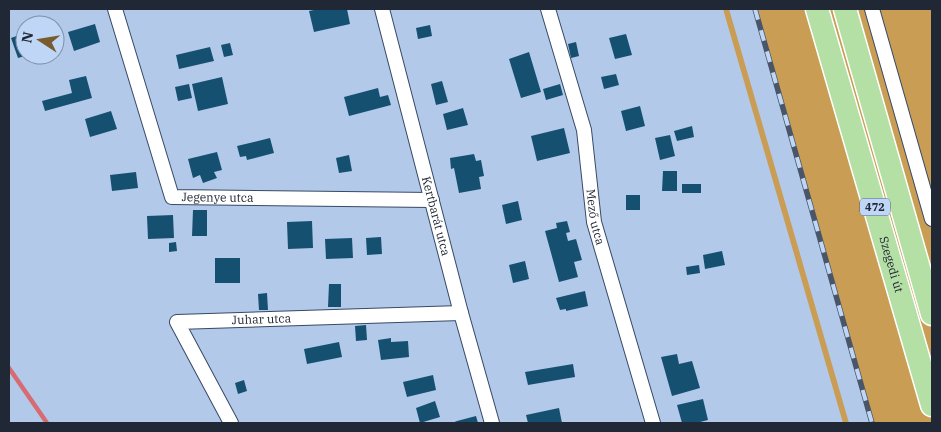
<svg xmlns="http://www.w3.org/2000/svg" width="941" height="432" font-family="'IBM Plex Serif',serif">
<rect width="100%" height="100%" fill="#b2c9ea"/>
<path fill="#c99d53" d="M723 9H729L849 423H843Z
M755 9H932V423H874Z"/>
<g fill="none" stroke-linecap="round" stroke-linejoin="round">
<path stroke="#d66b71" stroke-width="4.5" d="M9 368 47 423"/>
</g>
<path fill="#155071" d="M319 9H347L350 24 314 32 309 11Z
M95 24 100 42 74 51 68 32Z
M430 25 432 36 418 39 416 28Z
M22 34 25 44V56L18 58 11 38Z
M626 34 632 55 615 59 609 38Z
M576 42 579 56 571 58 568 44Z
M230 43 233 55 224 57 221 45Z
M210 47 214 61 179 69 176 55Z
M529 52 541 92 521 98 509 59Z
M616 74 619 85 604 89 601 77Z
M86 76 92 98 45 111 42 101 72 93 69 80Z
M222 77 228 104 198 111 192 84Z
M442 81 448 102 436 105 431 84Z
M189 84 192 98 178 101 175 87Z
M560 84 563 95 546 100 543 89Z
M378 88 380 97 388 95 391 105 349 116 344 97Z
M640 106 645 126 626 131 621 111Z
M463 108 468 125 447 130 443 114Z
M111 111 117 129 90 137 85 119Z
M692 126 694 137 677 141 674 131Z
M564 128 570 153 537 161 531 136Z
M670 135 675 156 660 160 655 138Z
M270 138 274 153 247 160 246 156 240 157 237 146Z
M217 152 222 170 214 172 217 178 203 183 200 175 193 178 188 159Z
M474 154 476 161 481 160 484 176 479 177 481 189 459 193 454 168 451 169 450 158Z
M349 155 352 171 339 173 336 158Z
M663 171H677V191H662Z
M136 172 138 188 112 191 110 175Z
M682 184H701V193H682Z
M626 195H640V210H626Z
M518 201 522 220 506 224 502 205Z
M193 210H207V236H192Z
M173 215 174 238 148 239 147 216Z
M312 221 313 248 288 249 287 222Z
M567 221 570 232 566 233 568 241 576 239 582 260 574 262 578 277 559 282 545 231 557 228 556 223Z
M381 237 382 254 367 255 366 238Z
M352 238 353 258 326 259 325 239Z
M176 242 177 251 169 252V243Z
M722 251 725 265 705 269 703 255Z
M215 258H240V283H215Z
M525 261 529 279 513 283 509 265Z
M699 265 700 273 687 275 686 267Z
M329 284H341V307H328Z
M585 291 588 306 566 311V309L560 310 556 298Z
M267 293 268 310H259L258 294Z
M366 325 367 340 356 341 355 326Z
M391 338V342L408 341 409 357 381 360 378 340Z
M339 342 342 357 307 364 304 349Z
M677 354 679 364 692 361 700 388 672 396 661 357Z
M573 364 575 377 528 385 525 372Z
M433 375 436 390 407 397 403 382Z
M244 380 247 391 238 394 235 383Z
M703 399 708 420 696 423H682L677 405Z
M435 401 440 417 420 423 416 408Z
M559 408 562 423H528L526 415Z
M476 416 478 423H452L457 421Z"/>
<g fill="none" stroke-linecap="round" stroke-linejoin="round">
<g stroke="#374965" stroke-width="16">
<g id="minor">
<path id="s1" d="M115 9 172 197 432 200"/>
<path id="s2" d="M382 9 461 313 492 423"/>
<path id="s3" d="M548 9 584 130 594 222 653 423"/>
<path d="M872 9 932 219"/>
<path id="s4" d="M231 423 177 322 461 313"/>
</g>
</g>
<g stroke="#fff" stroke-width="25">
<g id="primary">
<path id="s5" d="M817 9 932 405"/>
<path d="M845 9 932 314"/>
</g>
</g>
<use href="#minor" stroke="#fff" stroke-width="14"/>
<use href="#primary" stroke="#b4dfa5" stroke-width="22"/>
<g stroke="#495568" stroke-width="5.5">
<path id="rail" d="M755 9 872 423"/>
</g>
<use href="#rail" stroke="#bfd6f7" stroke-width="4" stroke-dasharray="11" stroke-linecap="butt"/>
</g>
<g text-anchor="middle" stroke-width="5" stroke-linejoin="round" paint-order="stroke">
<rect fill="#bfd6f7" stroke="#505c6f" stroke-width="1" x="860" y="198.5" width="30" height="17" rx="4"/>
<g font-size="11" font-weight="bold" fill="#202835">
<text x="875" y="211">472</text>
</g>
<g font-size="12" fill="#202835" stroke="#bfd6f7">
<text dy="4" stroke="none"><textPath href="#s1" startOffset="242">Jegenye utca</textPath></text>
<text dy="4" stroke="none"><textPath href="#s2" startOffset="214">Kertbarát utca</textPath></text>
<text dy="4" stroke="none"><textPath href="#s3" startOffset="214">Mező utca</textPath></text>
<text dy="4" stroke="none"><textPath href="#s5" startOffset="266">Szegedi út</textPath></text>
<text dy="4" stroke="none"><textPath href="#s4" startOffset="199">Juhar utca</textPath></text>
</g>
</g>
<rect width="941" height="432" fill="none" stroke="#202835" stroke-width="20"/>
<g transform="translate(40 40) rotate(282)"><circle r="24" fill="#bfd6f7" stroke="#7f90a9"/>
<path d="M0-4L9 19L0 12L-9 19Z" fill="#785c2f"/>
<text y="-8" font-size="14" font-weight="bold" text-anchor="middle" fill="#202835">N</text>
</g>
</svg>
